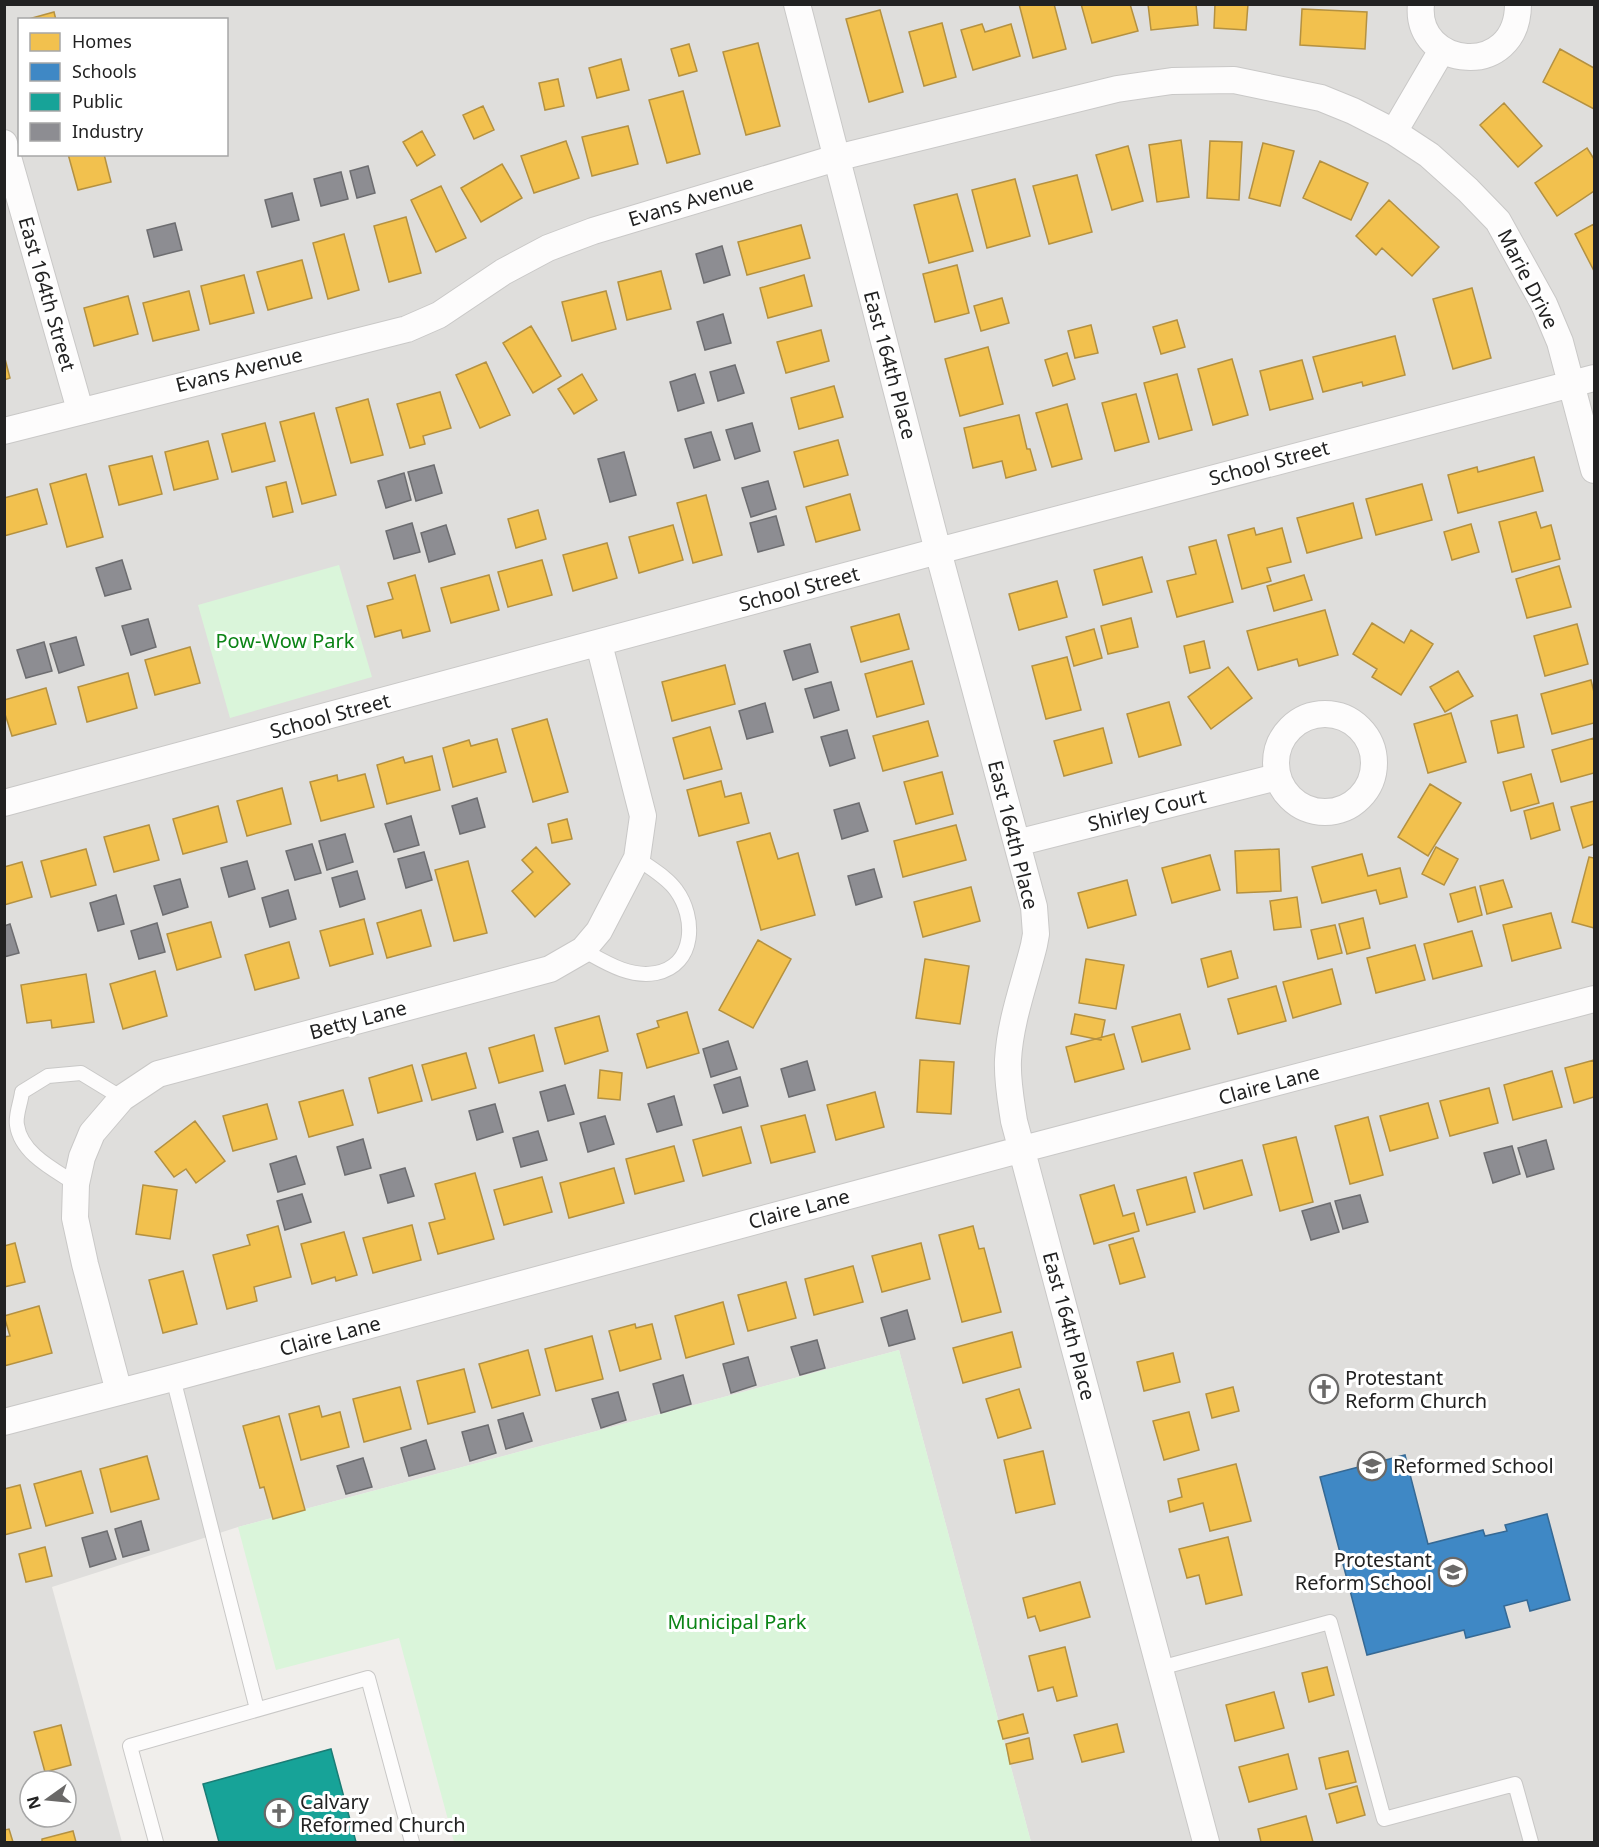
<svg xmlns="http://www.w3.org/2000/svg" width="1599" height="1847" font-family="'Noto Sans',sans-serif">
<rect width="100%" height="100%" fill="#f0eeeb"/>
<path fill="#dfdedc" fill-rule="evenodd" d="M5 5H1594V1842H1031L899 1350 238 1527 52 1587 122 1842H5ZM20 20H226V154H20ZM30 1781H66V1817H30Z"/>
<path fill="#daf5da" d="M339 565 372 677 230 718 198 605Z
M899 1350 1031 1842H454L399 1638 276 1670 238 1527Z"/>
<path fill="#f2c14e" stroke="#b49141" stroke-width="1.5" d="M1019 4H1054L1066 49 1033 58Z
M1081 4H1130L1138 31 1092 43Z
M1148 4H1196L1198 25 1151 30Z
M1215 4H1248L1246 30 1214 28Z
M1302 9 1367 12 1365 49 1300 45Z
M880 10 903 92 869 102 846 19Z
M54 12 56 20H25Z
M942 23 956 77 924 86 909 32Z
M982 24 985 32 1011 24 1020 56 973 70 961 30Z
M758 43 780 126 746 135 723 52Z
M689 44 697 71 679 76 671 49Z
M1560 49 1594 68V109L1543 82Z
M621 59 629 90 597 98 589 68Z
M558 79 564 106 545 110 539 83Z
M683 91 700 154 667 163 649 100Z
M1504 103 1542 146 1518 167 1480 125Z
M483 106 494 130 474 139 463 115Z
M628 126 638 164 592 176 582 137Z
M422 131 435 155 417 166 403 142Z
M1181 140 1189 197 1157 202 1149 145Z
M566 141 579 178 534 193 521 156Z
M1210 141 1242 142 1239 200 1207 198Z
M1263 143 1294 151 1280 206 1249 198Z
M1128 146 1143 201 1112 210 1096 155Z
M1587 148 1594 159V191L1557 216 1535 183Z
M68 154H104L111 182 78 190Z
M1320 161 1368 183 1351 220 1303 198Z
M502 164 522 198 481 222 461 188Z
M1077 175 1092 232 1049 244 1033 186Z
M1015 179 1030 236 987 248 972 190Z
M441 186 466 238 436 252 411 200Z
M957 194 973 251 929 263 914 205Z
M1389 200 1439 247 1412 276 1382 248 1376 255 1356 236Z
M406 217 421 273 389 282 374 226Z
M1594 224V271L1575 234Z
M801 225 810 258 747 275 738 242Z
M344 234 359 290 328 299 313 243Z
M302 260 312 298 268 310 257 272Z
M957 265 969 313 935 322 923 274Z
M661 271 671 309 627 320 618 282Z
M244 275 254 313 210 324 201 286Z
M804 275 812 306 768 318 760 288Z
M1472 288 1491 358 1453 369 1433 299Z
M189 291 199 330 153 341 143 303Z
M606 291 616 329 572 341 562 302Z
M128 296 138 334 94 346 84 308Z
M1002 298 1009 323 981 331 974 306Z
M1177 320 1185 347 1161 354 1153 327Z
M1091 325 1098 353 1075 358 1068 331Z
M531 326 561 376 533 393 503 343Z
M821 330 829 361 786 373 777 342Z
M1395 336 1405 375 1363 386 1362 382 1323 392 1313 357Z
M988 347 1003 404 960 416 945 359Z
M1067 353 1075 379 1053 386 1045 360Z
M4 355 10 378 4 380Z
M1232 359 1248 415 1213 425 1198 369Z
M1302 360 1313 399 1270 410 1260 371Z
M486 362 510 415 480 428 456 375Z
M582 374 597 400 574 414 558 389Z
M1177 374 1192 430 1159 439 1144 383Z
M834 386 843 417 799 429 791 398Z
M440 392 451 428 423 436 425 444 410 448 397 404Z
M1136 394 1149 442 1115 451 1102 403Z
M368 399 383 455 351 463 336 408Z
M1067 404 1082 459 1052 467 1036 413Z
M314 413 336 495 302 504 280 422Z
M1019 415 1027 449H1030L1036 470 1006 478 1002 461 973 468 964 428Z
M265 423 275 461 232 472 222 434Z
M838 440 848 475 804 487 794 452Z
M208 441 218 479 174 490 165 452Z
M152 456 162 494 119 505 109 466Z
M1534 457 1543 491 1458 513 1448 475 1477 467 1478 472Z
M86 474 103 537 67 547 50 484Z
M286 482 293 512 273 517 266 487Z
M1422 484 1432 520 1376 535 1366 499Z
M37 489 47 524 4 536V498Z
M850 494 860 530 816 542 806 507Z
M706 495 722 555 693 563 677 503Z
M1353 503 1362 538 1307 553 1297 518Z
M538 510 546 539 516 548 508 519Z
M1536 512 1541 528 1551 525 1560 559 1512 572 1499 522Z
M1471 524 1479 552 1452 560 1444 532Z
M673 525 683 560 639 573 629 537Z
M1254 528 1256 535 1282 528 1291 562 1267 568 1271 581 1242 589 1228 535Z
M1216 540 1233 602 1177 617 1167 581 1196 574 1189 547Z
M607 543 617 578 573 591 563 555Z
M1142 557 1152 592 1103 605 1094 570Z
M542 560 552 595 508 607 498 572Z
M1559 566 1571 607 1527 618 1516 579Z
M415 575 430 631 403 638 401 630 375 637 367 606 393 599 388 583Z
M489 575 499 610 451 623 441 588Z
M1304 575 1312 600 1274 611 1267 586Z
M1057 581 1067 617 1019 630 1009 594Z
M1325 610 1338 655 1299 666 1297 659 1258 670 1247 631Z
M899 614 909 649 861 662 851 627Z
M1131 618 1138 647 1108 654 1101 626Z
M1372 623 1404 643 1411 630 1433 644 1401 695 1372 677 1377 669 1353 654Z
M1577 624 1588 664 1545 676 1534 636Z
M1094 629 1102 658 1074 666 1066 637Z
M1204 641 1210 668 1190 673 1184 646Z
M190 647 200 683 155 695 145 660Z
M1067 657 1081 710 1046 719 1032 666Z
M912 661 924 704 877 717 865 674Z
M725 665 735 704 672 721 662 682Z
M1228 667 1252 698 1211 729 1188 697Z
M1458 671 1473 696 1445 712 1430 687Z
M128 673 137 708 87 722 78 687Z
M1591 680 1594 692V723L1552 734 1541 694Z
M46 688 56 724 12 736 4 711V700Z
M1169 702 1181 745 1139 757 1127 714Z
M1451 713 1466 762 1428 773 1414 724Z
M1517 715 1524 747 1498 753 1491 721Z
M547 719 568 792 533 802 512 729Z
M928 721 938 756 883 771 873 736Z
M710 727 722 769 684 779 673 738Z
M1103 728 1112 763 1064 776 1054 741Z
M1594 738V773L1561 782 1552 750Z
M497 739 506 772 453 787 443 748 469 740 471 746Z
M432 756 440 790 387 804 377 765 403 757 405 763Z
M942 772 953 814 916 824 904 782Z
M365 774 374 807 321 821 310 782 337 775 338 781Z
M1531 774 1539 803 1511 811 1503 782Z
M721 781 725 797 741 793 749 823 699 836 687 790Z
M1430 784 1461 803 1428 856 1398 837Z
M282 788 291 824 247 836 237 801Z
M1594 801V844L1583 848 1571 807Z
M1553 803 1560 830 1531 839 1524 811Z
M218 806 227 842 183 854 173 819Z
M567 819 572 839 552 843 548 824Z
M149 825 159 860 114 872 104 837Z
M956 825 966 860 903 877 894 841Z
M770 833 778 859 798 853 815 915 761 930 737 842Z
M536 847 570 884 535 917 512 891 533 872 522 860Z
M1436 847 1458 859 1444 885 1422 874Z
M86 849 96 885 51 897 41 861Z
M1279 849 1281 891 1237 893 1235 851Z
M1362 854 1368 876 1400 868 1407 897 1380 904 1376 890 1322 903 1312 867Z
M1210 855 1220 890 1172 903 1162 868Z
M1589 857 1594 858V928L1572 922Z
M468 861 487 933 454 941 435 870Z
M22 862 32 897 4 905V867Z
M1127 880 1136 915 1088 928 1078 893Z
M1503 880 1512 907 1487 914 1480 886Z
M971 887 980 921 923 937 914 902Z
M1475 887 1482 915 1458 922 1450 894Z
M1297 897 1301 927 1274 930 1270 901Z
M421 910 431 946 387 958 377 923Z
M1551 913 1561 948 1512 961 1503 925Z
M1363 918 1370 948 1347 954 1339 924Z
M364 919 373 954 330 966 320 931Z
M211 922 221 957 177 970 167 934Z
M1335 925 1342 953 1318 959 1311 930Z
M1472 931 1482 966 1433 979 1424 944Z
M758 940 791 959 753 1028 719 1010Z
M289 942 299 978 255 990 245 955Z
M1415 945 1425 980 1376 993 1367 958Z
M1231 951 1238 978 1208 987 1201 959Z
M925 959 969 966 960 1024 916 1018Z
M1086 959 1124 965 1116 1009 1079 1003Z
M1332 969 1341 1004 1293 1018 1283 982Z
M155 971 167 1016 123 1029 110 984Z
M86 974 94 1022 52 1028 51 1020 27 1023 21 985Z
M1276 986 1286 1021 1238 1034 1228 999Z
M687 1012 699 1053 647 1068 637 1034 659 1027 657 1021Z
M1075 1014 1105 1020 1101 1040 1071 1034Z
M1180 1014 1190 1049 1142 1062 1132 1027Z
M599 1016 608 1051 565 1064 555 1028Z
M1114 1034 1124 1069 1075 1082 1066 1047Z
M534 1035 543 1071 499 1083 489 1048Z
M466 1053 476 1088 432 1100 422 1065Z
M920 1060 954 1062 951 1114 917 1112Z
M1594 1060V1097L1574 1103 1565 1068Z
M412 1065 422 1101 378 1113 369 1078Z
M600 1070 622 1073 620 1100 598 1098Z
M1552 1071 1562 1107 1513 1120 1504 1085Z
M1489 1088 1498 1123 1450 1136 1440 1101Z
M343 1090 353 1125 309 1137 299 1102Z
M875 1092 884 1127 836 1140 827 1105Z
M1428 1103 1438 1138 1390 1151 1380 1116Z
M267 1104 277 1139 233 1151 223 1116Z
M805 1115 815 1152 771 1163 761 1126Z
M1368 1117 1383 1175 1350 1184 1335 1126Z
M195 1121 225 1161 196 1183 186 1169 174 1177 155 1152Z
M741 1127 751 1163 703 1176 693 1140Z
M1296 1137 1313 1202 1280 1211 1263 1145Z
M674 1146 684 1181 635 1194 626 1159Z
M1242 1160 1252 1195 1204 1209 1194 1173Z
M614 1168 624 1203 569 1218 560 1183Z
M475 1173 494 1239 438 1254 429 1223 445 1219 435 1184Z
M542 1177 552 1212 504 1225 494 1190Z
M1186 1177 1195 1212 1147 1225 1137 1190Z
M143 1185 177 1190 170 1239 136 1234Z
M1114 1185 1123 1216 1134 1213 1139 1231 1094 1244 1080 1195Z
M412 1225 421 1260 373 1273 363 1238Z
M278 1226 291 1277 254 1287 257 1301 227 1309 213 1255 250 1245 247 1235Z
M973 1226 979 1249 984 1248 1001 1312 962 1322 939 1235Z
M344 1232 357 1275 336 1281 335 1277 312 1284 301 1244Z
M1133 1238 1145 1277 1120 1284 1109 1245Z
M15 1243 25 1282 4 1287V1246Z
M921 1243 930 1279 882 1292 872 1256Z
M853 1266 863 1302 814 1315 805 1279Z
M183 1271 197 1324 163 1333 149 1280Z
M786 1282 796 1318 748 1331 738 1295Z
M723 1302 734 1344 686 1358 675 1316Z
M39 1306 52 1353 4 1366V1337L10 1336 4 1316Z
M635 1324 636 1328 652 1324 661 1359 620 1371 609 1331Z
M1012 1332 1021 1367 963 1383 953 1348Z
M592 1336 603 1379 556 1391 545 1349Z
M528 1350 540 1395 492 1408 479 1364Z
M1173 1353 1180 1382 1144 1391 1137 1362Z
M464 1369 475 1412 428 1424 417 1381Z
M400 1387 411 1429 364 1442 353 1399Z
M1233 1387 1239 1411 1212 1418 1206 1394Z
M1019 1389 1031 1428 998 1438 986 1399Z
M319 1406 322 1417 340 1412 349 1447 301 1460 289 1414Z
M1189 1412 1199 1450 1164 1460 1153 1421Z
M279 1416 305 1510 273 1519 264 1487 260 1488 243 1426Z
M1043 1451 1055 1504 1016 1513 1004 1460Z
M147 1456 159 1499 111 1512 100 1469Z
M1236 1464 1251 1521 1210 1531 1203 1503 1170 1512 1168 1501 1182 1497 1178 1479Z
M81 1471 93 1513 46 1526 34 1484Z
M20 1485 31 1528 4 1535V1489Z
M1228 1537 1242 1595 1206 1604 1199 1575 1187 1578 1179 1549Z
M45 1547 52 1576 26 1582 19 1554Z
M1080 1582 1090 1617 1040 1631 1035 1616 1028 1618 1023 1598Z
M1065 1647 1077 1696 1057 1701 1053 1687 1038 1691 1029 1656Z
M1327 1667 1334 1695 1309 1702 1302 1673Z
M1274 1692 1284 1728 1235 1741 1226 1705Z
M1023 1714 1028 1733 1003 1739 998 1721Z
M1117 1724 1124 1752 1082 1762 1074 1735Z
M61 1725 71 1765 45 1772 34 1732Z
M1029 1738 1033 1759 1010 1764 1006 1744Z
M1348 1751 1356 1782 1326 1789 1319 1758Z
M1288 1754 1297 1789 1249 1802 1239 1767Z
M1357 1786 1365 1815 1337 1823 1329 1794Z
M1306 1816 1313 1842H1261L1258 1829Z
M9 1829 13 1842H4V1830Z
M73 1831 76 1842H42V1839Z"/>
<path fill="#3f88c5" stroke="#366994" stroke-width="1.5" d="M1405 1455 1428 1544 1483 1530 1485 1536 1507 1531 1505 1525 1547 1514 1570 1600 1530 1611 1527 1600 1504 1606 1510 1627 1466 1638 1464 1630 1367 1655 1320 1477Z"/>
<path fill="#17a398" stroke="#1a7c75" stroke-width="1.5" d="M331 1749 356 1842H219L203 1784Z"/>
<path fill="#8d8d92" stroke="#6d6d70" stroke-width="1.5" d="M368 166 375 193 357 198 350 171Z
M341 172 348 199 321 206 314 179Z
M292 193 299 220 272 227 265 200Z
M175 223 182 250 154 257 147 230Z
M722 246 730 275 704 283 696 254Z
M723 314 731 343 705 350 697 322Z
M735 365 744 393 718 401 710 372Z
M695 374 704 403 678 411 670 382Z
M752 423 760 451 735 459 726 430Z
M711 432 720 460 694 468 685 439Z
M624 452 636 495 610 502 598 459Z
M434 465 442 493 416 501 408 472Z
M404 473 411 500 386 508 378 481Z
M768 481 776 509 751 517 742 488Z
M776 516 784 545 758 552 750 523Z
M412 523 420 552 394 559 386 531Z
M446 525 455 554 429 562 421 533Z
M122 560 131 589 105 596 96 568Z
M148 619 156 647 131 655 122 626Z
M76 637 84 665 59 673 50 644Z
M44 642 52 671 26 678 17 650Z
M810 644 818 672 793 680 784 651Z
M831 682 839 710 814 718 805 689Z
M765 703 773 732 747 739 739 711Z
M847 730 855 758 830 766 821 737Z
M477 798 485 827 460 834 452 806Z
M859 803 868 831 842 839 834 810Z
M411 816 419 845 394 852 385 824Z
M345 834 353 862 327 870 319 841Z
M312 844 321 873 295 880 286 851Z
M424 852 432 880 406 888 398 859Z
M247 861 255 889 229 897 221 868Z
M874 869 882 897 856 905 848 876Z
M357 871 365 899 340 907 332 878Z
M180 879 188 907 163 915 154 886Z
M288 890 296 919 270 927 262 898Z
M116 895 124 924 98 931 90 903Z
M157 923 165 952 139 959 131 931Z
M10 924 19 953 4 957V926Z
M728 1041 737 1069 711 1077 703 1049Z
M807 1061 815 1090 789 1097 781 1069Z
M740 1077 748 1106 723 1113 714 1085Z
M565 1085 574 1114 548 1121 540 1092Z
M674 1096 682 1125 657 1132 648 1104Z
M495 1104 503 1132 477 1140 469 1111Z
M605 1116 614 1144 588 1152 580 1123Z
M538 1131 547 1160 521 1167 513 1138Z
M363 1139 371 1168 345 1175 337 1147Z
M1546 1140 1554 1169 1527 1177 1518 1148Z
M1512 1146 1520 1174 1493 1183 1484 1153Z
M296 1156 305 1184 278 1192 270 1164Z
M405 1168 414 1196 388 1203 380 1175Z
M302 1194 311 1222 285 1230 277 1201Z
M1360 1195 1368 1222 1343 1229 1335 1201Z
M1330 1203 1339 1232 1311 1240 1302 1211Z
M907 1310 915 1339 889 1346 881 1318Z
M817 1340 825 1368 800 1375 791 1347Z
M748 1357 756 1385 731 1393 723 1364Z
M683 1375 691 1404 661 1413 653 1384Z
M618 1392 626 1420 601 1428 592 1399Z
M523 1413 532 1441 506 1449 498 1420Z
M488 1425 496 1453 470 1461 462 1432Z
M426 1440 435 1469 409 1476 401 1448Z
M363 1458 372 1487 346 1494 337 1466Z
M141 1521 149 1550 123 1557 115 1529Z
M107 1531 116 1559 90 1567 82 1538Z"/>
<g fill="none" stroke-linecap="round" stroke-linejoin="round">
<g stroke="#c9c8c7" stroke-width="16">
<path id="lane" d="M583 950C605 962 629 978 656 973 696 965 696 917 676 890 667 877 650 868 637 858
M76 1184C55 1170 21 1154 17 1125 15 1116 21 1102 22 1092L48 1076 81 1073 122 1098
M173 1378 257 1709
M1160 1668 1330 1622 1384 1819 1515 1784 1531 1842
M156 1842 130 1746 368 1678 412 1842"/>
</g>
<g stroke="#c9c8c7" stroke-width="28">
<path id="street" d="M797 4 938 551 1034 907 1036 934 1034 945C1025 982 1010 1021 1008 1060 1007 1081 1011 1101 1014 1121L1206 1842
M1421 4C1414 69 1518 80 1518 4
M1394 132 1442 50
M4 143 80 410
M4 431 407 329 439 315 503 272 548 248 593 231 836 158 1117 89 1172 81 1234 80 1321 98 1353 111 1394 132 1429 155 1468 190 1498 221 1544 304 1560 342 1594 470
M1276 763a49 49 0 1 1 98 0a49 49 0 1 1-98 0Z
M4 803 938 551 1594 378
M1017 843 1277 777
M119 1392 85 1264 75 1218 76 1184 82 1157 92 1133 122 1098 158 1074 550 969 583 950 599 931 637 858 643 816 599 644
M4 1422 173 1378 1023 1149 1594 999"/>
</g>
<use href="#lane" stroke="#fdfcfc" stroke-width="14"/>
<use href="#street" stroke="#fdfcfc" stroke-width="26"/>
</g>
<defs>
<g id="church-ring" transform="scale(1.5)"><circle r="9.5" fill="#fff" stroke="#6a6968" stroke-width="1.5"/><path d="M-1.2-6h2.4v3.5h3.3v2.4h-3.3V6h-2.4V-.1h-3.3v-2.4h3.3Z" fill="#6a6968"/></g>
<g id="school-ring" transform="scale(1.5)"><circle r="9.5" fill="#fff" stroke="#6a6968" stroke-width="1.5"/><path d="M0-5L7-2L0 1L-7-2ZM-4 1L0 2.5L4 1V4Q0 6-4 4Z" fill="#6a6968"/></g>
</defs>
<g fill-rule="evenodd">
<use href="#church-ring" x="1324" y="1389"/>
<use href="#school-ring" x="1372" y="1466"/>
<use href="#school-ring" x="1453" y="1572"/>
<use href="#church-ring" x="279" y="1813"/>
</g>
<g text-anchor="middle" stroke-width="6" stroke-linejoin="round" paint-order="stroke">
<g font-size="20" fill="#222" stroke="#fff">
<text transform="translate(691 201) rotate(-17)" y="7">Evans Avenue</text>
<text transform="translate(1528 279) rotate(63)" y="7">Marie Drive</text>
<text transform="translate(47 294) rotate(74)" y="7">East 164th Street</text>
<text transform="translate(890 365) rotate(75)" y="7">East 164th Place</text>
<text transform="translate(239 370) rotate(-14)" y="7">Evans Avenue</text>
<text transform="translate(1269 463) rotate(-15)" y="7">School Street</text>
<text transform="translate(799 589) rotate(-15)" y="7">School Street</text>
<text transform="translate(330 716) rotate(-15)" y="7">School Street</text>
<text transform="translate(1147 810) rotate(-14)" y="7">Shirley Court</text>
<text transform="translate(1013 835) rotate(76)" y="7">East 164th Place</text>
<text transform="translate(358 1020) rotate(-15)" y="7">Betty Lane</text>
<text transform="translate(1269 1085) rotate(-15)" y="7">Claire Lane</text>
<text transform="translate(799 1209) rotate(-15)" y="7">Claire Lane</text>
<text transform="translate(1069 1326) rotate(75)" y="7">East 164th Place</text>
<text transform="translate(330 1336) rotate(-15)" y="7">Claire Lane</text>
</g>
<g font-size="20" fill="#0c8416" stroke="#fff">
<text x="285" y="648">Pow-Wow Park</text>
<text x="737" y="1629">Municipal Park</text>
</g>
<g font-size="20" fill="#222" stroke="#fff" text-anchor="start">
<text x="1345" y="1385">Protestant<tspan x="1345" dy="23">Reform Church</tspan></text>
<text x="1393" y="1473">Reformed School</text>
<text x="1432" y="1567" text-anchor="end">Protestant<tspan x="1432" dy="23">Reform School</tspan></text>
<text x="300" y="1809">Calvary<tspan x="300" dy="23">Reformed Church</tspan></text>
</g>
</g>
<rect width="1599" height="1847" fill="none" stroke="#222222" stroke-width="12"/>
<rect x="18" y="18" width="210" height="138" fill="#ffffff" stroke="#a7a7a7" stroke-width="1.5"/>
<rect x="30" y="33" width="30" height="18" fill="#f2c14e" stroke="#a7a7a7" stroke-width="1.5"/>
<text x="72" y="48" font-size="18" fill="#222222">Homes</text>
<rect x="30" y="63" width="30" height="18" fill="#3f88c5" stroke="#a7a7a7" stroke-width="1.5"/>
<text x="72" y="78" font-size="18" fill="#222222">Schools</text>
<rect x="30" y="93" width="30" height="18" fill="#17a398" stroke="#a7a7a7" stroke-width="1.5"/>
<text x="72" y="108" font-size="18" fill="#222222">Public</text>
<rect x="30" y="123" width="30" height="18" fill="#8d8d92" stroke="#a7a7a7" stroke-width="1.5"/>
<text x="72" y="138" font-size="18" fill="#222222">Industry</text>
<g transform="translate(48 1799) rotate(255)"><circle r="28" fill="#ffffff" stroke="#a7a7a7" stroke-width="1.5"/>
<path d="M0-4.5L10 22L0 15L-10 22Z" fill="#6a6968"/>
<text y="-9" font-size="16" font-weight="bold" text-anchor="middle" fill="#222222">N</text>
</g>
</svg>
